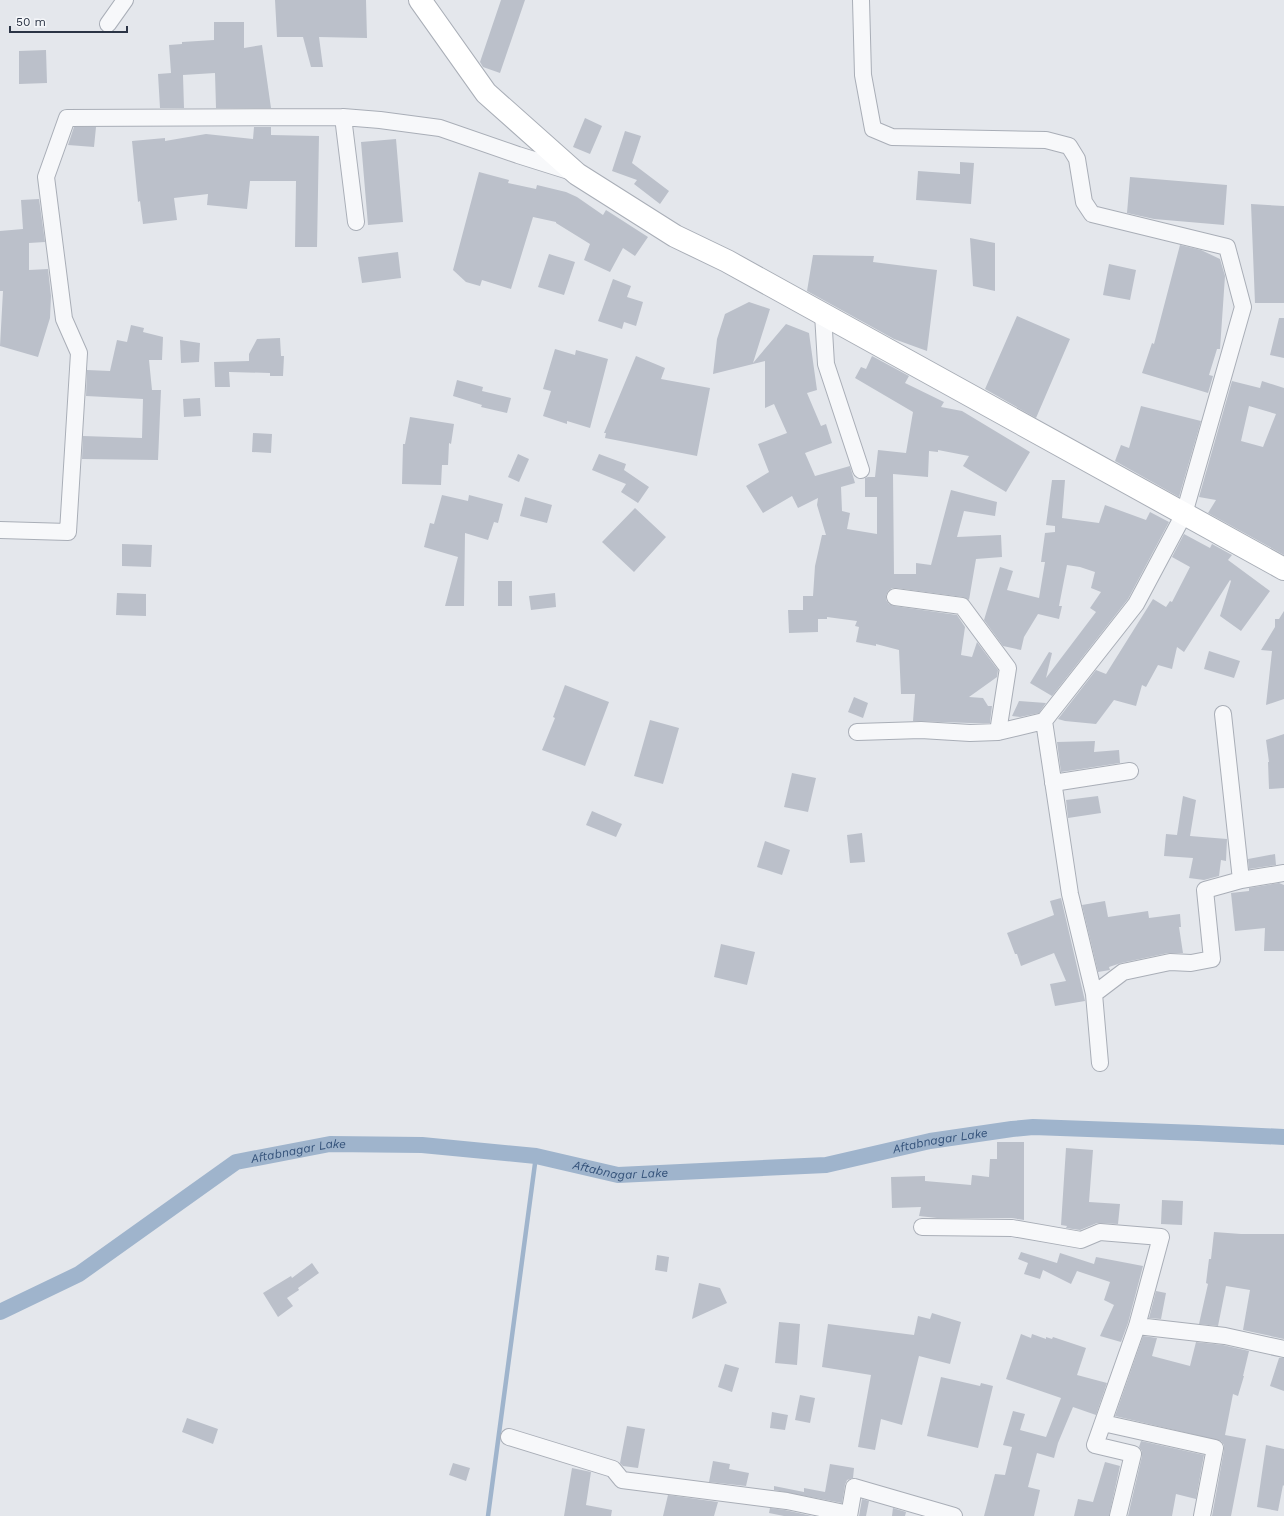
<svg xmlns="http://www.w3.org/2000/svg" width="1284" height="1516" font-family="'Work Sans',sans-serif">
<rect width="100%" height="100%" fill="#e4e7ec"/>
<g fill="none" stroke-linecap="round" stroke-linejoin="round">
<path stroke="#9fb4cc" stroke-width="4.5" d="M488 1516 536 1156"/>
<path stroke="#9fb4cc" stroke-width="16" id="s1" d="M0 1312 79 1274 236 1162 330 1144 422 1145 536 1156 618 1175 826 1165 930 1141 1012 1129 1033 1127 1198 1133 1284 1137"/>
</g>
<path fill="#bbc0ca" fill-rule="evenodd" d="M275 0H366L367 38 319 37 323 67H311L303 37H277Z
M501 0H525L500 73 483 67 480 62Z
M214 22H244V48L262 45 271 108H216L215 73 183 75 184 108H160L158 74 171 73 169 45 182 44V42L214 40Z
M46 50 47 83 19 84V51Z
M585 118 602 126 590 154 573 147Z
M74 127H96L94 147 68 145Z
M254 127H271V135L319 136 317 247H295L296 181H250L247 209 207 205 208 194 174 198 177 220 143 224 140 201 138 202 132 141 165 138V141L206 134 253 139Z
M625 131 641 136 632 163 669 191 660 204 634 184 637 180 612 171Z
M396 139 403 222 368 225 361 142Z
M960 162 974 163 971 204 916 200 918 171 960 174Z
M479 172 509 180 508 183 536 189 537 185 566 192 577 197 603 215 606 210 648 237 635 256 623 248 610 272 584 260 590 244 556 223V222L533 217 511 289 482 280 480 286 466 282 453 270Z
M1130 177 1227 185 1224 225 1154 219 1127 213Z
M39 199 45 242 29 243V270L48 269 51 296 50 318 38 357 0 346 3 291H0V231L23 229 21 200Z
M1251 204 1284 206V303H1255Z
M970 238 995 243V291L973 286Z
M1180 245 1201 250 1220 259 1225 276 1220 349H1217L1209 375 1213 376 1208 393 1142 373 1152 343 1154 344Z
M398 252 401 278 362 283 358 257Z
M549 254 575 262 564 295 538 287Z
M813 255 874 256 873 262 937 270 927 351 894 339 807 291Z
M1109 264 1136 270 1130 300 1103 295Z
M613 279 631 286 627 297 643 302 636 326 624 322 622 329 598 321Z
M749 302 770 309 753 363 786 324 809 333 817 390 807 393 821 426 826 424 832 443 805 453 815 476 850 466 855 483 841 487 842 511 850 513 847 529 877 534V497H865V478L868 477H875L878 450 906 453 913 412 855 378 861 367 866 369 872 356 909 376 905 383 944 402 941 407 962 411 1030 452 1006 492 963 466 969 456 938 450V452L929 451 928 477 893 474 894 574H916V563L931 565 951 490 997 502 995 516 964 511 957 537 1001 535 1002 557 976 559 969 600 963 597 896 588H892L888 591 886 596V600L889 604 894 606 957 615 965 627 961 655 972 657 977 642 998 670 997 677 969 697 983 698 988 706H992L990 723H970L913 721 915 694H901L899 650 876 644V646L856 642 859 627 855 626 857 621 827 617V619H818V632L789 633 788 610H803V596H813L815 566 822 535H826L817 505 818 498 798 508 792 496 763 513 746 486 769 472 758 444 787 433 774 404 765 408V361L713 374 717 339 725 314Z
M1017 316 1070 339 1036 418 985 389Z
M1279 318H1284V358L1270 355Z
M131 325 144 328 143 332 163 337 162 360H149L152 390H161L158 460 82 459 83 436 142 438 143 399 86 396 87 370 110 371 117 340 127 342Z
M280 338 281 356H284L283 376H270V373L229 372 230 387H215L214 362 249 361V354L257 339Z
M180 340 200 343 199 362 181 363Z
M555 349 575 355 576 350 608 359 590 428 567 421V424L543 416 551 391 543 389Z
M636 356 665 368 661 379 710 388 697 456 605 438 606 433H604Z
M457 380 483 387 482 391 511 398 507 413 481 407 482 405 453 396Z
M1232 381 1260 388 1262 381 1284 388V555L1208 513 1216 500 1199 497ZM1249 406 1276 414 1263 447 1241 441Z
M200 398 201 416 184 417 183 399Z
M1141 406 1201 421 1179 497 1115 461 1121 445 1129 448Z
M410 417 454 424 451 444 449 443 448 465H442L441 485 402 484 403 444H405Z
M253 433 272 434 271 453 252 452Z
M518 454 529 459 519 482 508 477Z
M599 454 626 464 624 470 649 487 638 503 621 492 626 484 592 470Z
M1052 480H1065L1062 518 1099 523 1105 505 1146 520 1150 512 1169 522 1128 599 1052 696 1030 683 1049 652 1052 653 1046 678 1096 612 1090 608 1101 592 1091 588 1095 572 1080 567 1067 565 1059 606H1062L1059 619 1038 614 1024 637 1021 650 1003 646 984 620 1000 567 1013 571 1007 590 1039 598 1045 562H1041L1045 533 1055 532V526L1046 525Z
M442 495 468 501 469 495 503 504 498 523 494 522 488 540 465 533 464 606H445L458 557 424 547 430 523 434 524Z
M525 497 552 505 547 523 520 516Z
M635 508 666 537 634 572 602 542Z
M1184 534 1210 548 1212 544 1232 555 1228 560 1270 591 1241 631 1220 616 1231 581 1230 580 1184 652 1177 647 1172 669 1158 665 1146 687 1142 685 1136 706 1114 700 1096 724 1065 721 1058 719 1096 670 1106 674 1153 599 1166 607 1170 601 1172 602 1190 567 1172 557Z
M122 544 152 545 151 567 122 566Z
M498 581H512V606H498Z
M117 593 146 594V616L116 615Z
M555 593 556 607 531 610 529 596Z
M1284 611V699L1266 705 1272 651 1261 650 1275 627V619H1279Z
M1209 651 1240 661 1234 678 1204 669Z
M565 685 609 702 585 766 542 750 555 718 553 717Z
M854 697 868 703 863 718 848 712Z
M1019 701 1046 703 1039 713 1020 717 1012 716Z
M650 720 679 728 663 784 634 776Z
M1284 734V788L1269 789 1268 762H1269L1266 740Z
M1095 741 1094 752 1119 750 1120 763 1061 772 1057 742Z
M792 773 816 778 808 812 784 807Z
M1098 796 1101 813 1068 818 1066 800Z
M1183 796 1196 800 1190 836 1227 839 1226 861 1221 860 1219 876 1204 880 1189 878 1193 858 1164 856 1166 834 1177 835Z
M592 811 622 824 616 837 586 825Z
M862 833 865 862 850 863 847 835Z
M765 841 790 850 782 875 757 867Z
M1275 854 1276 865 1249 869 1248 859Z
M1279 883 1284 885V951H1264L1265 928 1235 931 1231 893 1249 891V888Z
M1061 898 1085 1001 1055 1006 1050 984 1066 981 1054 953 1021 966 1017 954H1015L1007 933 1054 915 1050 901Z
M1105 901 1108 917 1148 911 1149 918 1180 914 1181 927H1179L1183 953H1168L1121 963 1109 967 1110 970 1098 972 1082 905Z
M721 944 755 952 747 985 714 977Z
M997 1142H1024V1220L1012 1218H937L919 1216 921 1207 892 1208 891 1177 925 1176V1181L971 1185 972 1175 989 1177 990 1159H997Z
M1066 1148 1093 1150 1089 1202 1120 1204 1118 1224 1097 1223 1080 1230 1066 1228 1067 1226 1061 1225Z
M1162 1200 1183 1201 1182 1225 1161 1224Z
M1214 1232 1241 1234H1284V1339L1243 1330 1250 1290 1226 1286 1218 1326 1199 1324 1208 1284 1206 1283 1209 1259H1211Z
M1021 1252 1057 1263 1060 1253 1094 1264 1096 1257 1143 1266 1128 1323 1121 1342 1100 1336 1114 1305 1104 1300 1110 1282 1077 1271 1071 1284 1043 1270 1040 1279 1024 1274 1028 1263 1018 1259Z
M657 1255 669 1257 667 1272 655 1270Z
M312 1263 319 1273 298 1288 299 1290 287 1298 293 1306 278 1317 263 1293 291 1276 292 1278Z
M699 1283 720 1288 727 1303 692 1319Z
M1156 1291 1166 1293 1161 1319 1149 1318Z
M932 1313 961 1322 950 1364 919 1356 902 1425 881 1419 875 1450 858 1447 871 1375 822 1367 828 1324 914 1335 918 1316 930 1319Z
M779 1322 800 1324 797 1365 775 1363Z
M1021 1334 1031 1338 1032 1334 1046 1339V1337L1052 1339 1053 1337 1086 1348 1077 1375 1107 1383 1096 1415 1073 1407 1058 1443 1054 1458 1037 1453 1028 1487 1040 1490 1034 1516H984L995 1474 1005 1475 1012 1447 1003 1445 1013 1411 1025 1414 1020 1430 1046 1437 1061 1398 1006 1379Z
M1143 1336 1157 1338 1152 1356 1190 1366 1196 1342 1223 1345 1249 1351 1243 1376H1244L1238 1396 1233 1394 1225 1435 1246 1439 1231 1516H1212L1224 1450V1445L1221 1441 1115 1416Z
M1279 1358H1284V1391L1270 1386Z
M725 1364 739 1368 732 1392 718 1387Z
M941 1377 980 1386 981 1383 993 1386 978 1448 927 1436Z
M800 1395 815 1398 810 1423 795 1420Z
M772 1412 788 1415 785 1430 770 1428Z
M187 1418 218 1429 213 1444 182 1432Z
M627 1426 645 1429 638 1468 623 1466 620 1463Z
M1141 1441 1204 1455 1196 1499 1176 1494 1172 1516H1128L1142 1456V1451L1139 1447Z
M1266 1445 1284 1449V1486L1283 1485 1278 1511 1257 1507Z
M713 1461 730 1464 729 1469 749 1473 746 1486 709 1482Z
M1105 1462 1120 1466 1109 1516H1074L1078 1499 1093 1502Z
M453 1463 470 1468 466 1481 449 1475Z
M830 1464 854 1468 853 1478 847 1480 845 1485 842 1503 774 1490V1486L804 1492V1488L825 1492Z
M572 1468 591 1472 586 1505 612 1510 611 1516H564Z
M668 1495 718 1502 714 1516H663Z
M862 1499 869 1501 866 1516H859Z
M770 1508 785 1510 812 1516H784L769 1513Z
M893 1508 906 1512 905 1516H892Z"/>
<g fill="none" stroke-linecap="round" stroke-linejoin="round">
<g stroke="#a9aeb7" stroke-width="18">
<path id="street" d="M108 24 125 0
M343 117 356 222
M823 314 826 364 861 470
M0 530 68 532 79 353 64 319 46 177 67 118 343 117 380 120 440 128 518 155 572 172
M895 597 962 606 1008 668 998 732
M1223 714 1241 880
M1044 721 1070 894 1094 994 1100 1063
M857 732 921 730 970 733 998 732 1044 721 1136 604 1184 514 1243 307 1227 247 1092 214 1084 202 1077 159 1069 146 1046 140 892 137 873 129 863 75 861 0
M1053 783 1130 771
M1094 994 1123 972 1170 962 1191 963 1212 959 1205 890 1241 880 1284 873
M922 1227 1012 1228 1081 1240 1100 1232 1161 1237 1137 1326 1095 1445 1133 1454 1118 1516
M1137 1326 1225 1336 1284 1349
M1103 1423 1215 1448 1202 1516
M509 1437 613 1469 622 1480 787 1501 849 1514
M849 1516 854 1487 954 1516"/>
</g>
<g stroke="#a9aeb7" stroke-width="24">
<path id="secondary" d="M420 0 486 93 577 174 675 236 727 261 1284 569"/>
</g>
<use href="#street" stroke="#f7f8fa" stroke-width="16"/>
<use href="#secondary" stroke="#fff" stroke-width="22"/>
</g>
<g text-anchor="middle" stroke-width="3.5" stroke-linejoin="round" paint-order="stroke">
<g font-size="12" font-style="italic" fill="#34527a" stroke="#f4f6f9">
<text dy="4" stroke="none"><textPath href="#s1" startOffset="992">Aftabnagar Lake</textPath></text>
<text dy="4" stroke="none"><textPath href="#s1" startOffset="344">Aftabnagar Lake</textPath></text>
<text dy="4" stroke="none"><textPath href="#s1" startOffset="669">Aftabnagar Lake</textPath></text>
</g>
</g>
<path d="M10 26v6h117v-6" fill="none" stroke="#2b3445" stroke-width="2"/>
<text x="16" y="26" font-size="12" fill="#2b3445" stroke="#f4f6f9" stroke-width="3" paint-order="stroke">50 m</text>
</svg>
